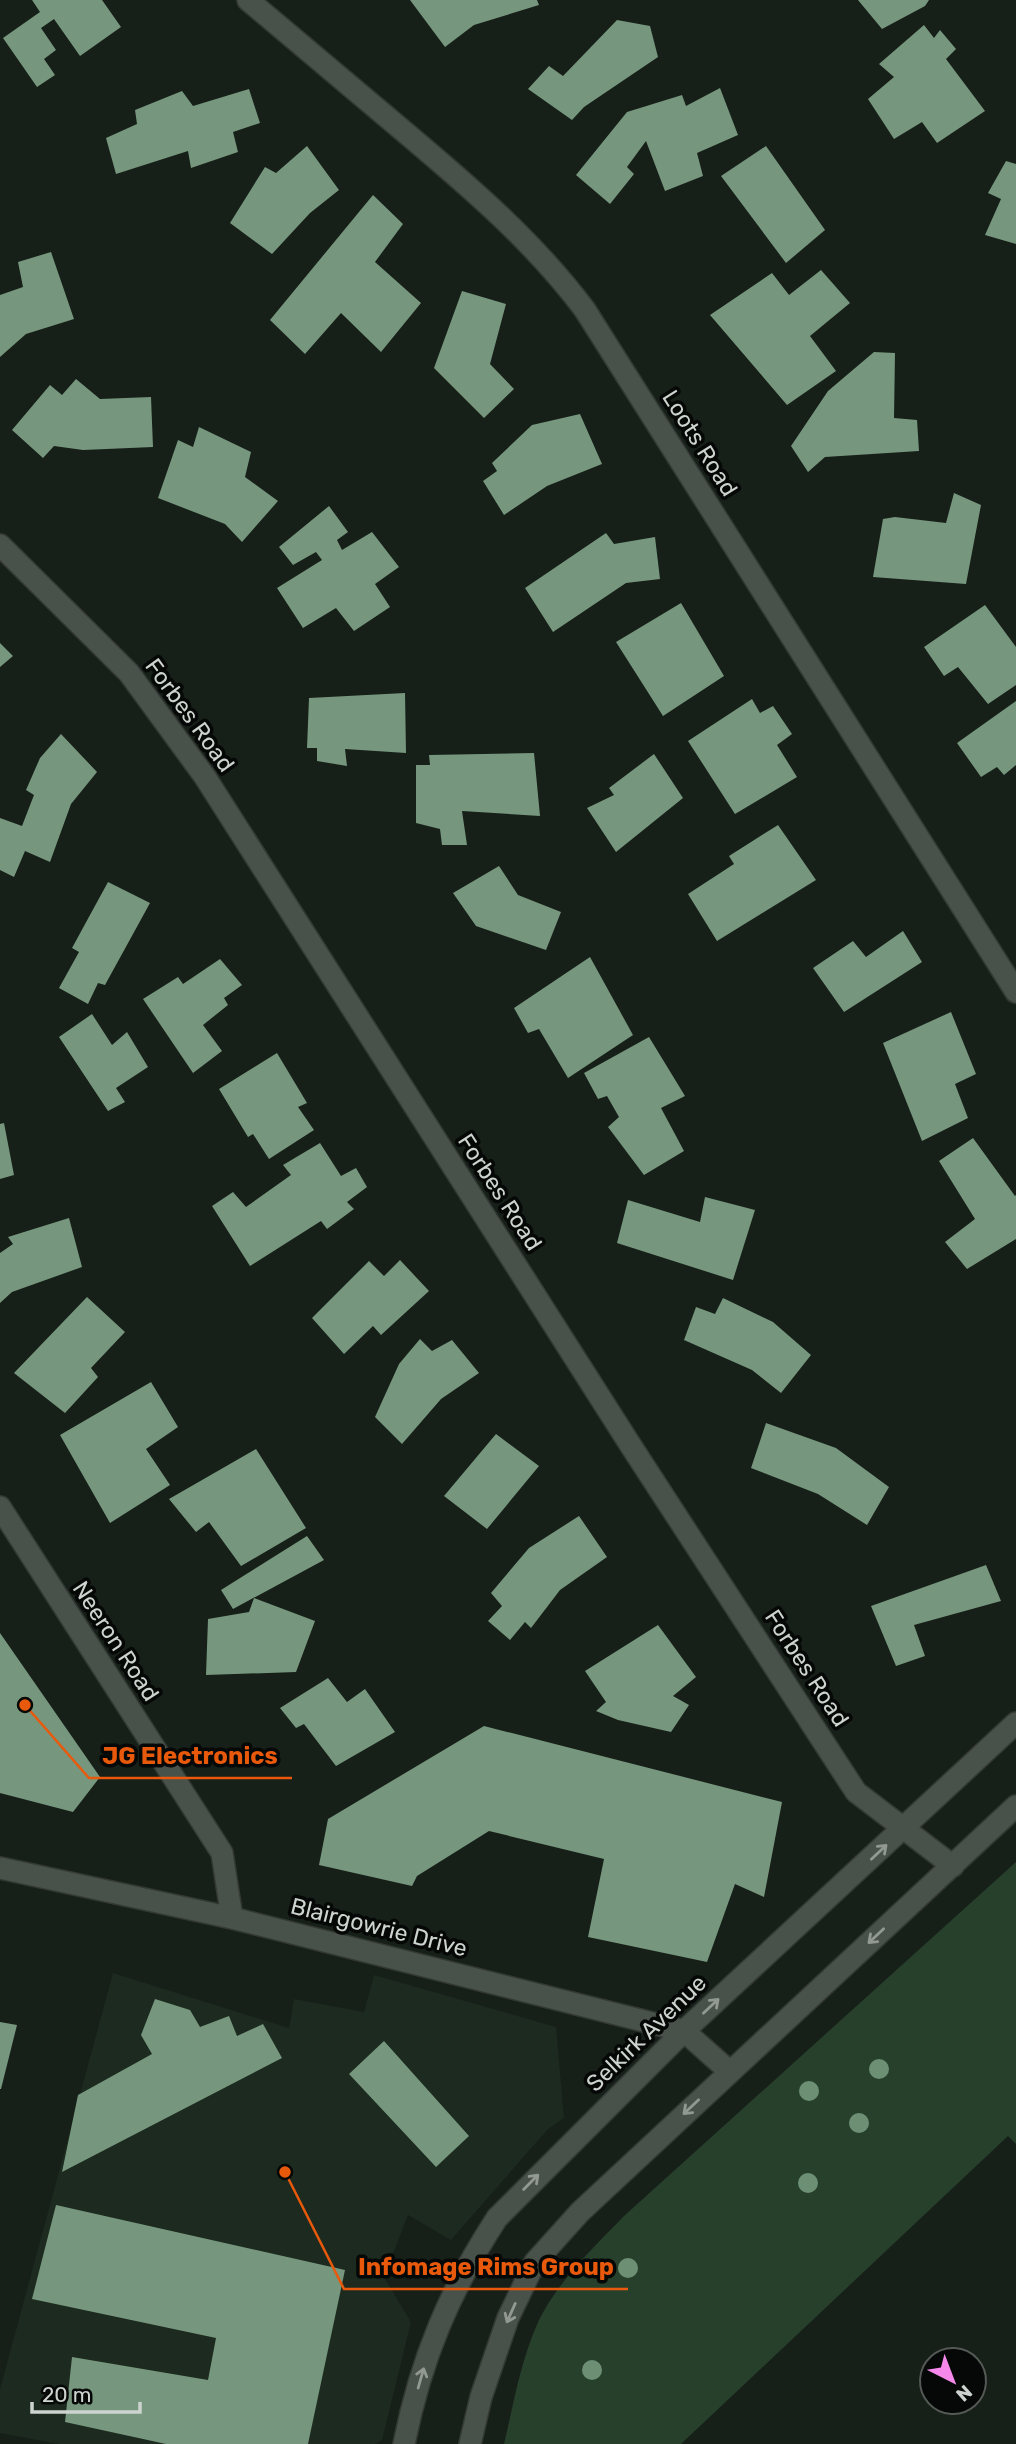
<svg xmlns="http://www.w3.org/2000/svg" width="1016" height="2444" font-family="Rubik,sans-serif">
<rect width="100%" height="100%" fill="#171f19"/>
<path fill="#1c2a1f" d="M113 1973 289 2028 294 1999 364 2012 374 1975 556 2027 564 2118 548 2129 451 2240 408 2215 384 2277 411 2322 382 2440 375 2444H59L0 2433V2389Z"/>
<path fill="#27402c" d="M1016 1862V2144L1008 2136 681 2444H504C514 2402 521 2359 539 2320 559 2280 593 2248 624 2216Z"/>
<path fill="#76977d" d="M32 0H102L121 27 80 56 54 19 41 28 56 50 44 59 55 75 37 87 3 38 40 12Z
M410 0H537L539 5 474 25 445 47Z
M858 0H929L925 6 882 29Z
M617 20 650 26 658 57 584 107 572 120 528 89 549 66 563 76Z
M924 25 934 38 940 30 956 49 946 59 985 111 937 143 922 122 894 139 868 99 894 77 879 64Z
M720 88 738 135 697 153 703 176 665 191 646 141 627 167 634 174 610 204 576 175 627 112 682 95 686 106Z
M249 89 260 123 233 132 238 152 191 168 188 151 116 174 106 138 137 124 135 110 182 91 193 106Z
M307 146 339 190 310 213 272 254 230 223 265 167 276 173Z
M766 146 825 230 786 263 721 176Z
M1006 161 1016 164V244L985 235 1001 199 988 193Z
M373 195 403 224 375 262 421 303 381 352 341 313 305 354 270 320Z
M51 252 74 319 26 334 0 357V295L23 287 18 262Z
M821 270 850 303 810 336 836 371 787 405 710 315 772 273 789 295Z
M462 291 506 304 490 364 514 389 484 418 434 368Z
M874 352 895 353 894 418 917 420 919 451 825 457 808 472 791 446 828 391Z
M76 379 100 399 151 397 153 447 83 450 54 446 43 458 12 430 50 385 62 395Z
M580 414 602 464 547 486 504 515 483 481 497 471 492 463 532 425Z
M199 427 251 452 245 477 278 501 242 542 225 524 158 498 178 440 193 447Z
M954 493 981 505 966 584 873 577 883 519 895 517 946 523Z
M329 506 348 532 337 540 342 550 372 532 399 567 375 584 390 607 354 631 336 608 303 628 277 588 322 560 316 552 293 565 279 547Z
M606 533 614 544 655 537 660 579 626 583 553 632 525 588Z
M681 603 724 676 663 716 616 642Z
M985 605 1016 647V685L988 704 958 667 944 676 924 647Z
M0 643 13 656 0 667Z
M405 693 406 753 345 749 347 766 317 761V748H307L309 698Z
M752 699 760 713 773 706 792 734 777 745 797 777 735 814 688 741Z
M1016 701V765L1004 775 997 767 981 777 957 743Z
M61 734 97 772 71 804 50 862 25 851 14 877 0 870V818L22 826 34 795 26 790 40 758Z
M534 753 540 816 462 811 467 845H442L440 829 416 823V765H430L429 755Z
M654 754 683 798 616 852 587 808 614 795 609 788Z
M778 825 816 880 717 941 688 894 734 864 729 856Z
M499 866 518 895 561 912 546 950 476 926 453 893Z
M108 882 150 903 105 985 98 983 88 1004 59 988 79 952 72 948Z
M903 931 922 962 844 1012 813 968 853 941 866 957Z
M590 957 633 1035 568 1078 539 1029 528 1033 514 1008Z
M220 959 242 985 224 998 228 1005 203 1025 222 1051 193 1073 143 999 178 977 183 984Z
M951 1012 976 1074 955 1084 968 1118 922 1141 883 1043Z
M92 1014 112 1045 127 1032 148 1067 116 1088 125 1102 108 1111 59 1037Z
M649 1037 685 1096 661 1108 684 1151 644 1175 608 1127 619 1117 607 1096 598 1099 584 1073Z
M277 1053 307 1103 298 1107 314 1130 269 1159 253 1134 248 1137 219 1089Z
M4 1123 14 1175 0 1179V1124Z
M973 1138 1015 1196 1016 1195V1239L967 1269 945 1242 975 1219 939 1161Z
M320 1143 341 1176 356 1168 367 1187 347 1202 354 1209 327 1229 321 1221 250 1266 212 1206 233 1192 246 1207 291 1175 283 1165Z
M705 1197 755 1210 733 1280 617 1243 628 1200 700 1222Z
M69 1218 82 1267 12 1292 0 1303V1253L13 1244 8 1237Z
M400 1260 429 1291 381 1335 373 1326 344 1354 312 1318 369 1261 384 1276Z
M87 1297 125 1332 91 1368 98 1377 65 1413 14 1373Z
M723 1298 773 1322 811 1355 781 1393 752 1370 684 1340 696 1307 715 1314Z
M420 1339 432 1351 452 1340 479 1373 441 1399 402 1444 375 1417 399 1364Z
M151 1382 178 1427 146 1449 170 1485 110 1523 60 1435Z
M766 1423 836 1448 889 1487 867 1525 818 1494 751 1468Z
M496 1434 539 1466 487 1529 444 1496Z
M256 1449 306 1528 241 1566 209 1522 196 1532 169 1499Z
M579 1516 607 1557 560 1590 531 1628 525 1622 510 1640 488 1621 502 1606 491 1593 529 1548Z
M307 1536 324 1560 233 1609 221 1590Z
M986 1565 1001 1601 914 1625 925 1656 896 1666 871 1606Z
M254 1598 315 1621 296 1672 206 1675 208 1619 249 1612Z
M658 1625 696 1677 673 1696 689 1705 671 1732 618 1720 596 1711 606 1702 585 1671Z
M0 1633 100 1777 73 1812 0 1793Z
M328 1678 347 1702 365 1689 395 1732 336 1766 304 1724 296 1728 280 1708Z
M484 1726 782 1802 764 1897 735 1884 707 1962 588 1937 604 1859 489 1831 417 1876 412 1886 319 1865 328 1819Z
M155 1999 190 2010 200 2027 229 2016 237 2036 263 2024 282 2058 62 2172 78 2095 152 2054 141 2035Z
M0 2022 17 2025 1 2089H0Z
M384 2041 469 2136 436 2167 349 2074Z
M56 2205 345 2270 308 2444H166L65 2422 72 2357 208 2380 216 2338 32 2299Z"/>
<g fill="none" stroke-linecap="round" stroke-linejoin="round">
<g stroke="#343935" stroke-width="24">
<path id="minor" d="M248 0C301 45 354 89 407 134 471 188 535 243 585 310L1016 992
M0 545 129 673 205 777 631 1446 856 1792 953 1866
M0 1507 222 1853 232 1918
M0 1868 232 1918 684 2031 729 2071"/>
</g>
<g stroke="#343935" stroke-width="24">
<path id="tertiary" d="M404 2444C421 2358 450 2290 497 2218L684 2031 1016 1723
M470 2444 481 2397 508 2318 535 2262 580 2212 1016 1806"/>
</g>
<use href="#minor" stroke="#49524a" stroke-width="21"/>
<use href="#tertiary" stroke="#49524a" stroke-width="21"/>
</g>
<g fill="#6d9075">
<circle cx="879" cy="2069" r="10"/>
<circle cx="809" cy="2091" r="10"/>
<circle cx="859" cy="2123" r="10"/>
<circle cx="808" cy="2183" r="10"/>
<circle cx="628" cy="2268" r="10"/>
<circle cx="592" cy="2370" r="10"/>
</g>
<defs><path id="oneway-shaft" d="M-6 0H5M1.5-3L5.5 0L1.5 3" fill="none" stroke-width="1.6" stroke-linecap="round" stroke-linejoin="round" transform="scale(1.75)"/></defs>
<g stroke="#929993">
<use href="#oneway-shaft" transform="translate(879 1852) rotate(-43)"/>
<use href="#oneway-shaft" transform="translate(876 1936) rotate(137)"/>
<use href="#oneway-shaft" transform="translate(711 2006) rotate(-43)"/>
<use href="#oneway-shaft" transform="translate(691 2107) rotate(137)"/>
<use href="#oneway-shaft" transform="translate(531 2182) rotate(-45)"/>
<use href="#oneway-shaft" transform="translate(511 2313) rotate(114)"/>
<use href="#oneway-shaft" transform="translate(421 2378) rotate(-74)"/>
</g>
<g text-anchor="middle" stroke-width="7" stroke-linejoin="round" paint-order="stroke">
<g font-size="23" fill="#cdd3ce" stroke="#050806">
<text transform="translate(700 443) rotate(58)" y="8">Loots Road</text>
<text transform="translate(190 715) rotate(54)" y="8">Forbes Road</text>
<text transform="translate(500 1192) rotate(57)" y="8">Forbes Road</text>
<text transform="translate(116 1641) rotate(57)" y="8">Neeron Road</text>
<text transform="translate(807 1668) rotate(57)" y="8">Forbes Road</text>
<text transform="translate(379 1927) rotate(14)" y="8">Blairgowrie Drive</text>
<text transform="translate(646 2033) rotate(-44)" y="8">Selkirk Avenue</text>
</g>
</g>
<path fill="none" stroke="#e8590c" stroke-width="2.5" d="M25 1705L89 1778H292M285 2172L344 2289H628"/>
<g fill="#e8590c" stroke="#050806" stroke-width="2.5">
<circle cx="25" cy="1705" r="7"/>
<circle cx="285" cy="2172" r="7"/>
</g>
<g font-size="24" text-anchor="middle" font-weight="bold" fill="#e8590c" stroke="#050806" stroke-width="7" stroke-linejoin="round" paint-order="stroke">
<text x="190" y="1764">JG Electronics</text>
<text x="486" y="2275">Infomage Rims Group</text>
</g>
<g transform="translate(953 2381) rotate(138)"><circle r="33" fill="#050806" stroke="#555956" stroke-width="2"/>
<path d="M0-5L12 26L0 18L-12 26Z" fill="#f688ec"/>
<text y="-10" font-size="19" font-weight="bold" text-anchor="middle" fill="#cdd3ce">N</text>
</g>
<path d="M32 2402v10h108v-10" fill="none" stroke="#cdd3ce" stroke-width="3.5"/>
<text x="42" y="2402" font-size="21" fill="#cdd3ce" stroke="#050806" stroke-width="5" paint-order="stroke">20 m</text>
</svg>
